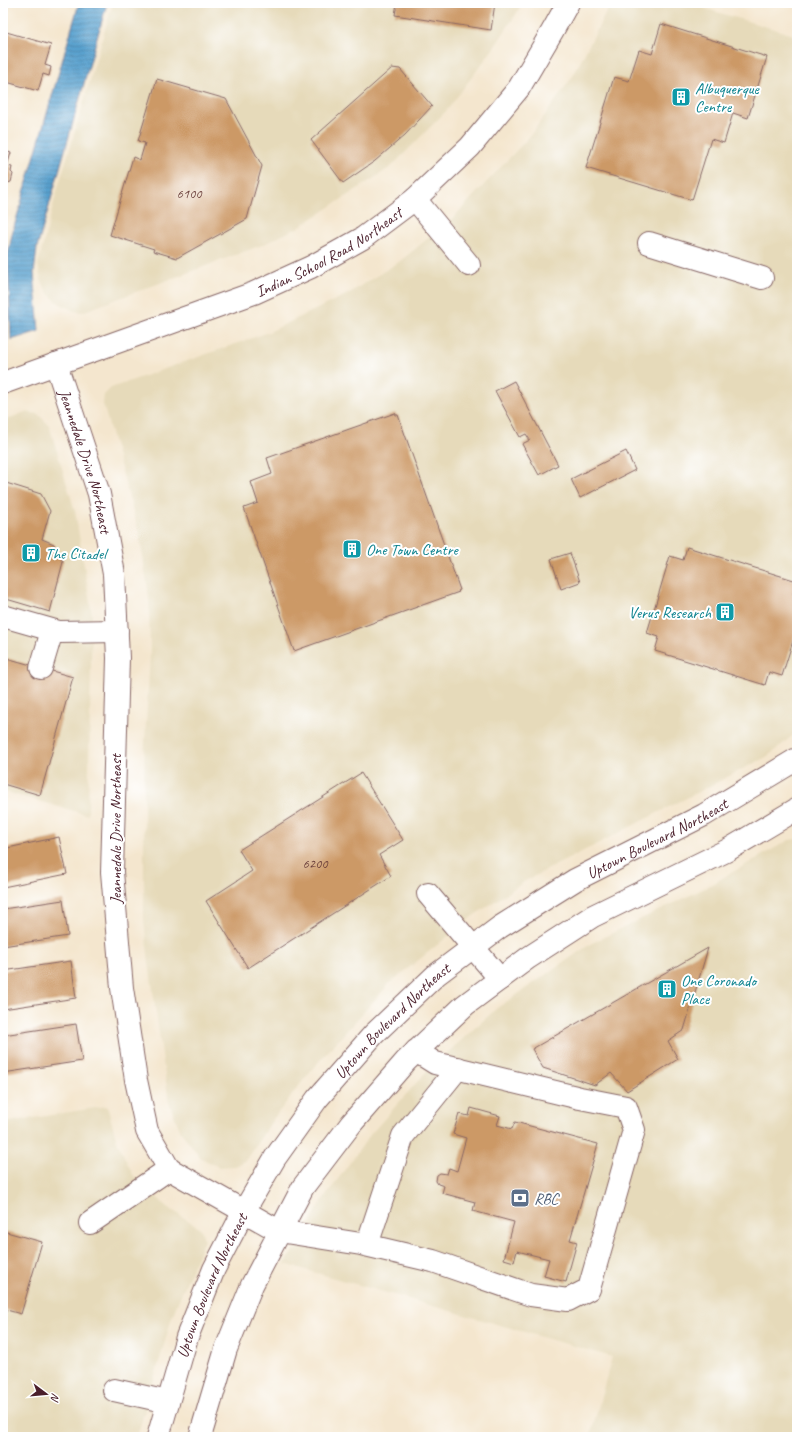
<svg xmlns="http://www.w3.org/2000/svg" width="800" height="1440" font-family="Caveat,sans-serif">
<defs>
<pattern id="water-rules" width="6" height="5" patternUnits="userSpaceOnUse"><rect width="6" height="5" fill="#58a1cf"/><path d="M0 2.5h6" fill="none" stroke="#4b83a8"/></pattern>
</defs>
<rect width="100%" height="100%" fill="#fff"/>
<filter id="ink" filterUnits="userSpaceOnUse"><feTurbulence type="fractalNoise" baseFrequency=".025" numOctaves="2"/><feDisplacementMap in="SourceGraphic" scale="8" xChannelSelector="R" yChannelSelector="G"/><feConvolveMatrix kernelMatrix="1 2 1 2 8 2 1 2 1" color-interpolation-filters="sRGB"/></filter>
<filter id="wash" filterUnits="userSpaceOnUse"><feTurbulence type="fractalNoise" baseFrequency=".012" numOctaves="4" result="noise"/><feDisplacementMap in="SourceGraphic" scale="16" xChannelSelector="R" yChannelSelector="G"/><feGaussianBlur stdDeviation="0.9" result="paint"/><feColorMatrix in="noise" values="0 0 0 0 0 0 0 0 0 0 0 0 0 0 0 0 0 1.4 0 .05"/><feComposite in="paint" operator="in"/></filter>
<g filter="url(#wash)">
<rect width="100%" height="100%" fill="#f4e6ce"/>
<path fill="#e6daba" d="M113 3H126L149 9 151 3H522L518 11 493 49 447 110 391 167 299 227 262 245 82 312 74 311 57 302 48 293 41 280 38 264 56 195Z
M611 3H687L797 36V732L768 756 525 881 473 916 390 983 313 1068 274 1118 245 1161 236 1166 219 1167 201 1158 181 1132 169 1103 149 963 144 921V760L150 654 149 597 139 532 103 404 104 395 111 388 269 332 346 295 399 262 454 217 530 136 573 76Z
M25 412 38 414 49 425 75 511 92 615 88 815 3 791V421Z
M797 839V1437H590L612 1357 285 1264 323 1200 370 1135 426 1072 496 1009 592 943 705 888 789 840Z
M107 1106 117 1141 133 1175 167 1207 194 1224 202 1231 204 1240 173 1314 137 1437H3V1123Z"/>
<path fill="url(#water-rules)" stroke="#51607d" d="M79 3H107L37 248 34 273 39 331 11 340 8 255 12 234Z"/>
<g id="blocks">
<path fill="#c96" d="M397 3H495L491 30 395 15Z
M661 24 767 57 748 118 733 113 724 143 711 139 692 200 586 168 614 77 629 81 639 50 652 54Z
M3 31 51 45 45 65 51 67 49 76 43 74 38 91 3 81Z
M392 68 400 69 432 106 405 135 375 161 343 183 311 140Z
M157 79 226 99 262 166 247 219 177 258 153 251 154 249 110 235 133 157 140 160 145 143 138 141Z
M3 150 11 153 7 166 12 167 11 172 13 174 11 182 7 183 6 189 3 188Z
M514 381 558 465 539 475 522 444 530 440 526 434 520 437 495 391Z
M395 413 396 415H398L460 590 458 591 459 592 294 651 244 508 258 503 251 482 272 474 267 458Z
M626 451 635 470 580 498 571 479Z
M3 482 41 494 50 511 42 539 54 544 63 562 50 612 3 598Z
M687 547 797 581 793 594 797 595V628L782 676 769 672 765 685 655 651 659 637 647 633 670 556 683 560Z
M570 553 580 582 561 589 551 559Z
M3 657 73 677 40 795 3 784Z
M361 773 403 840 379 855 391 876 248 968 206 901 252 871 239 850Z
M59 837 67 874 3 887V849Z
M63 900 68 936 3 946V909Z
M708 948 684 1030 668 1041 678 1059 627 1091 611 1073 595 1085 543 1068 532 1049Z
M71 961 76 998 3 1009V971Z
M76 1024 82 1061 3 1073V1035Z
M471 1108 500 1116 497 1125 512 1129 515 1122 598 1144 570 1240 577 1242 566 1282 544 1276 549 1259 517 1251 514 1262 504 1259 514 1222 473 1211 475 1202 442 1193 444 1186 438 1184 436 1181 437 1175 440 1173 447 1174 449 1168 457 1171 466 1138 453 1134 459 1114 469 1116Z
M3 1231 42 1242 21 1314 3 1309Z"/>
</g>
</g>
<g filter="url(#ink)">
<use href="#blocks" fill-opacity="0" stroke="#866564" stroke-width="1"/>
<g fill="none" stroke-linecap="round" stroke-linejoin="round">
<g stroke="#866564" stroke-width="24">
<g id="minor">
<path d="M415 199 469 265"/>
<path d="M649 243 762 278"/>
<path id="s1" d="M56 364 99 494 114 574 118 658 112 872 122 988 136 1080 147 1131 169 1169 279 1231 361 1244 433 1261 531 1295 568 1300 589 1289 634 1130 626 1107 580 1098 435 1063 416 1051"/>
<path id="s2" d="M3 383 254 293 311 267 363 238 415 199 470 147 519 88 553 30 568 3"/>
<path d="M3 616 59 632 117 631"/>
<path d="M41 668 52 631"/>
<path d="M428 894 500 979"/>
<path d="M90 1223 169 1169"/>
<path d="M367 1245 403 1136 458 1068"/>
<path d="M114 1390 168 1402"/>
<path id="s3" d="M158 1437 187 1337 214 1269 244 1211 275 1158 317 1099 374 1034 436 975 500 927 575 880 704 815 797 759"/>
<path d="M200 1437 226 1349 252 1285 303 1187 351 1124 406 1061 465 1005 528 958 593 916 726 851 797 809"/>
</g>
</g>
<use href="#minor" stroke="#fff" stroke-width="22"/>
</g>
</g>
<defs>
<g id="building-square" transform="scale(1)"><rect x="-9" y="-9" width="18" height="18" rx="4" fill="#0f9aa8" stroke="#fff"/><path d="M-4-6H4V6H1V3H-1V6H-4ZM-2.5-4.3h1.7v1.8h-1.7ZM.8-4.3h1.7v1.8H.8ZM-2.5-1h1.7V.8h-1.7ZM.8-1h1.7V.8H.8Z" fill="#fff"/></g>
<g id="bank-square" transform="scale(1)"><rect x="-9" y="-9" width="18" height="18" rx="4" fill="#5c6f8a" stroke="#fff"/><path d="M-6-4H6V4H-6ZM0-2.3a2.3 2.3 0 1 0 0 4.6a2.3 2.3 0 1 0 0-4.6Z" fill="#fff"/></g>
</defs>
<g fill-rule="evenodd">
<use href="#building-square" x="681" y="97"/>
<use href="#building-square" x="352" y="549"/>
<use href="#building-square" x="31" y="553"/>
<use href="#building-square" x="725" y="612"/>
<use href="#building-square" x="667" y="989"/>
<use href="#bank-square" x="520" y="1198"/>
</g>
<g text-anchor="middle" stroke-width="4" stroke-linejoin="round" paint-order="stroke">
<g font-size="14" fill="#6a3e3a">
<text x="189" y="198">6100</text>
<text x="315" y="868">6200</text>
</g>
<g font-size="16" fill="#0d838f" stroke="#fff" text-anchor="start">
<text x="695" y="94">Albuquerque<tspan x="695" dy="18">Centre</tspan></text>
<text x="366" y="555">One Town Centre</text>
<text x="45" y="559">The Citadel</text>
<text x="711" y="618" text-anchor="end">Verus Research</text>
<text x="681" y="986">One Coronado<tspan x="681" dy="18">Place</tspan></text>
</g>
<g font-size="16" fill="#4a1f2b" stroke="#fff">
<text dy="6" stroke="none"><textPath href="#s2" startOffset="352">Indian School Road Northeast</textPath></text>
<text dy="6" stroke="none"><textPath href="#s1" startOffset="102">Jeannedale Drive Northeast</textPath></text>
<text transform="translate(115 829) rotate(-90)" y="6">Jeannedale Drive Northeast</text>
<text dy="6" stroke="none"><textPath href="#s3" startOffset="809">Uptown Boulevard Northeast</textPath></text>
<text dy="6" stroke="none"><textPath href="#s3" startOffset="485">Uptown Boulevard Northeast</textPath></text>
<text dy="6" stroke="none"><textPath href="#s3" startOffset="161">Uptown Boulevard Northeast</textPath></text>
</g>
<g font-size="16" fill="#4e5e75" stroke="#fff" text-anchor="start">
<text x="534" y="1204">RBC</text>
</g>
</g>
<rect width="800" height="1440" fill="none" stroke="#fff" stroke-width="16"/>
<g transform="translate(46 1394) rotate(106)" stroke="#ffffff" stroke-width="3" paint-order="stroke">
<path d="M0-3L7 15L0 10L-7 15Z" fill="#4a1f2b"/>
<text y="-6" font-size="11" font-weight="bold" text-anchor="middle" fill="#4a1f2b">N</text>
</g>
</svg>
